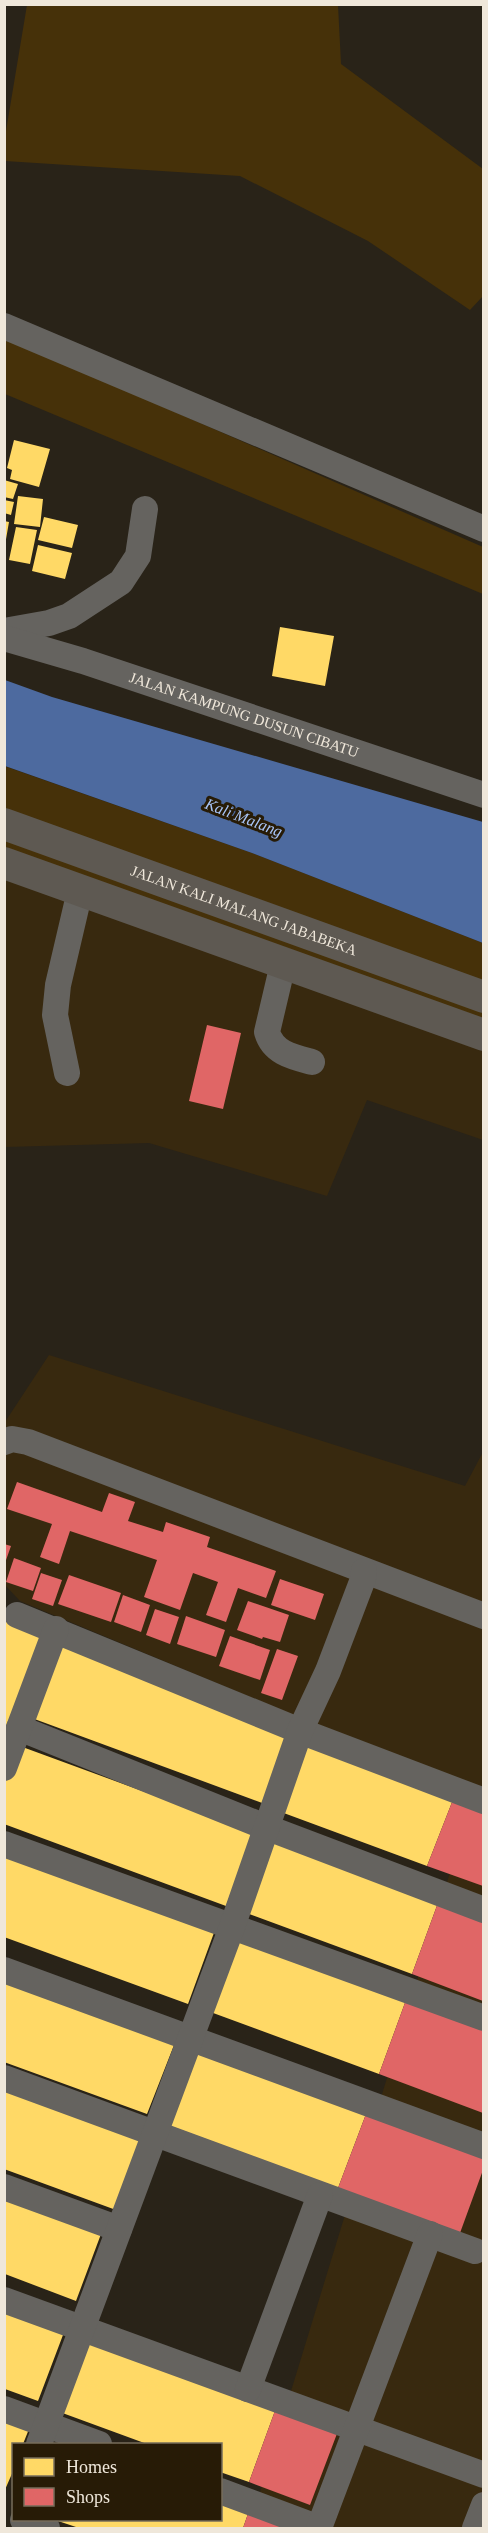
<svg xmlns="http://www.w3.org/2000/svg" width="488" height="2533" font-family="'Times New Roman',serif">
<rect width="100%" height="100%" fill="#292318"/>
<path fill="#38290f" d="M4 863 483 1035V1140L367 1100 327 1196 149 1143 5 1147Z
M49 1355 465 1486 483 1452V2528H249L475 1791 20 1601 5 1585V1422Z"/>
<path fill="#463109" d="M27 5H338L341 64 483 169V296L470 310 368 241 240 176 5 161V137Z
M4 337 483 547V594L5 394Z
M4 766 252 853 483 943V1035L5 863Z"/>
<path fill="#4d6a9f" d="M5 680 52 697 483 822V943L252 853 5 766Z"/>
<path fill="#ffd966" d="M14 440 50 449 39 487 10 479 12 470 7 468Z
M4 480 18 484 13 499 4 497Z
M18 496 43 499 40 527 14 524Z
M4 500 14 502 11 515 4 513Z
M44 517 78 525 72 548 38 540Z
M4 521 9 522 5 545 4 544Z
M16 527 37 530 30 564 9 560Z
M38 545 72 553 65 579 32 571Z
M280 627 334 636 325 686 272 676Z
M4 1612 45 1627 4 1734Z
M57 1643 293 1730 265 1804 29 1717Z
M309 1737 456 1792 427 1866 281 1812Z
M17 1745 254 1832 226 1906 4 1824V1778Z
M269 1837 439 1900 412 1974 241 1911Z
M4 1852 215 1930 188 2004 4 1937Z
M233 1936 406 2000 379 2074 205 2010Z
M4 1977 176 2040 147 2114 4 2062Z
M193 2050 366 2114 338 2188 165 2124Z
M4 2085 144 2136 116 2210 4 2169Z
M5 2190 104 2226 76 2301 5 2274Z
M5 2304 66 2327 38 2401 5 2389Z
M84 2337 276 2408 249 2482 220 2472V2444H147L57 2411Z
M4 2414 31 2424 23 2444H14V2469L4 2492Z
M220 2496 250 2508 243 2528H79L55 2520H220Z"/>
<path fill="#e06666" d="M207 1025 241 1033 223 1109 189 1101Z
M17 1482 102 1512 109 1493 135 1502 128 1521 163 1532 166 1522 210 1537 207 1547 276 1571 266 1598 238 1588 226 1622 206 1615 218 1582 193 1573 180 1610 144 1597 157 1560 70 1531 59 1564 40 1557 52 1524 7 1509Z
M4 1544 11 1546 5 1563H4Z
M14 1558 41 1568 33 1591 6 1582Z
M41 1573 62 1580 53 1606 32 1599Z
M69 1575 121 1593 111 1622 58 1604Z
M280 1579 324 1594 315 1620 271 1605Z
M123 1595 150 1605 141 1632 114 1622Z
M248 1601 289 1615 280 1642 263 1637 262 1639 237 1630Z
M155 1609 179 1617 170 1644 146 1635Z
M186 1616 225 1630 216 1657 177 1644Z
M230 1636 270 1650 260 1680 219 1666Z
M277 1649 298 1656 282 1700 261 1693Z
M456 1792 483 1802V1886L427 1866Z
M439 1900 483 1916V2001L412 1974Z
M406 2000 483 2028V2113L379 2074Z
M366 2114 483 2158V2170L460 2233 338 2188Z
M276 2408 338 2431 310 2505 249 2482Z
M250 2508 306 2528H243Z"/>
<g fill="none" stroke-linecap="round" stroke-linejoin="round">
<g stroke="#65635f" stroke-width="26">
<path d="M4 326 484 529"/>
<path d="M4 631 49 623 69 616 121 582 138 556 145 509"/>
<path id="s1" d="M4 638 83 661 484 795"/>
<path d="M283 964 267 1032C273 1053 293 1057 312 1062"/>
<path d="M67 1073 55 1015 58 985 80 891"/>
<path d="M4 1442 12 1439 28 1442 484 1616"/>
<path d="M17 1615 300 1731 484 1801"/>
<path d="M19 1728 268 1828 484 1910"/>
<path d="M4 1768 56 1629"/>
<path d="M4 1844 484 2018"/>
<path d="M4 1970 484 2146"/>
<path d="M4 2078 475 2251"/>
<path d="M4 2187 119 2229"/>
<path d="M4 2300 484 2475"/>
<path d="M248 2389 320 2195"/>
<path d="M4 2409 99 2444"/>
<path d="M39 2444 232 1927 300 1731 328 1671 363 1579 364 1571"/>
<path d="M220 2491 319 2528"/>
<path d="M23 2520 47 2528"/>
<path d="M319 2528 430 2234"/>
<path d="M475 2528 484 2505"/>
</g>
<g stroke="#5e5952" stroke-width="32">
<path id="s2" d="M4 824 484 997"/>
<path d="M4 863 484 1035"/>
</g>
</g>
<g text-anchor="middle" stroke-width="6" stroke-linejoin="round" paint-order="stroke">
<g font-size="15" fill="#efe7da" stroke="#271b06">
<text dy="5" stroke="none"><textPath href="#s1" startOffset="252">JALAN KAMPUNG DUSUN CIBATU</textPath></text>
<text dy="5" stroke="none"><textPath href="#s2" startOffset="255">JALAN KALI MALANG JABABEKA</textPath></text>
</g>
<g font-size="16" font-style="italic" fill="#a7c3f5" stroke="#271b06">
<text transform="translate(244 817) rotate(21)" y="6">Kali Malang</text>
</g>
</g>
<rect width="488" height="2533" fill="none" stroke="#efe7da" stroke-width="12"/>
<rect x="12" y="2443" width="210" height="78" fill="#271b06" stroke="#776d5b" stroke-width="1.5"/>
<rect x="24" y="2458" width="30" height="18" fill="#ffd966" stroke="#776d5b" stroke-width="1.5"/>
<text x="66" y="2473" font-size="18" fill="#efe7da">Homes</text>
<rect x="24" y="2488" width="30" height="18" fill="#e06666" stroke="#776d5b" stroke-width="1.5"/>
<text x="66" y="2503" font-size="18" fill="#efe7da">Shops</text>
</svg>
